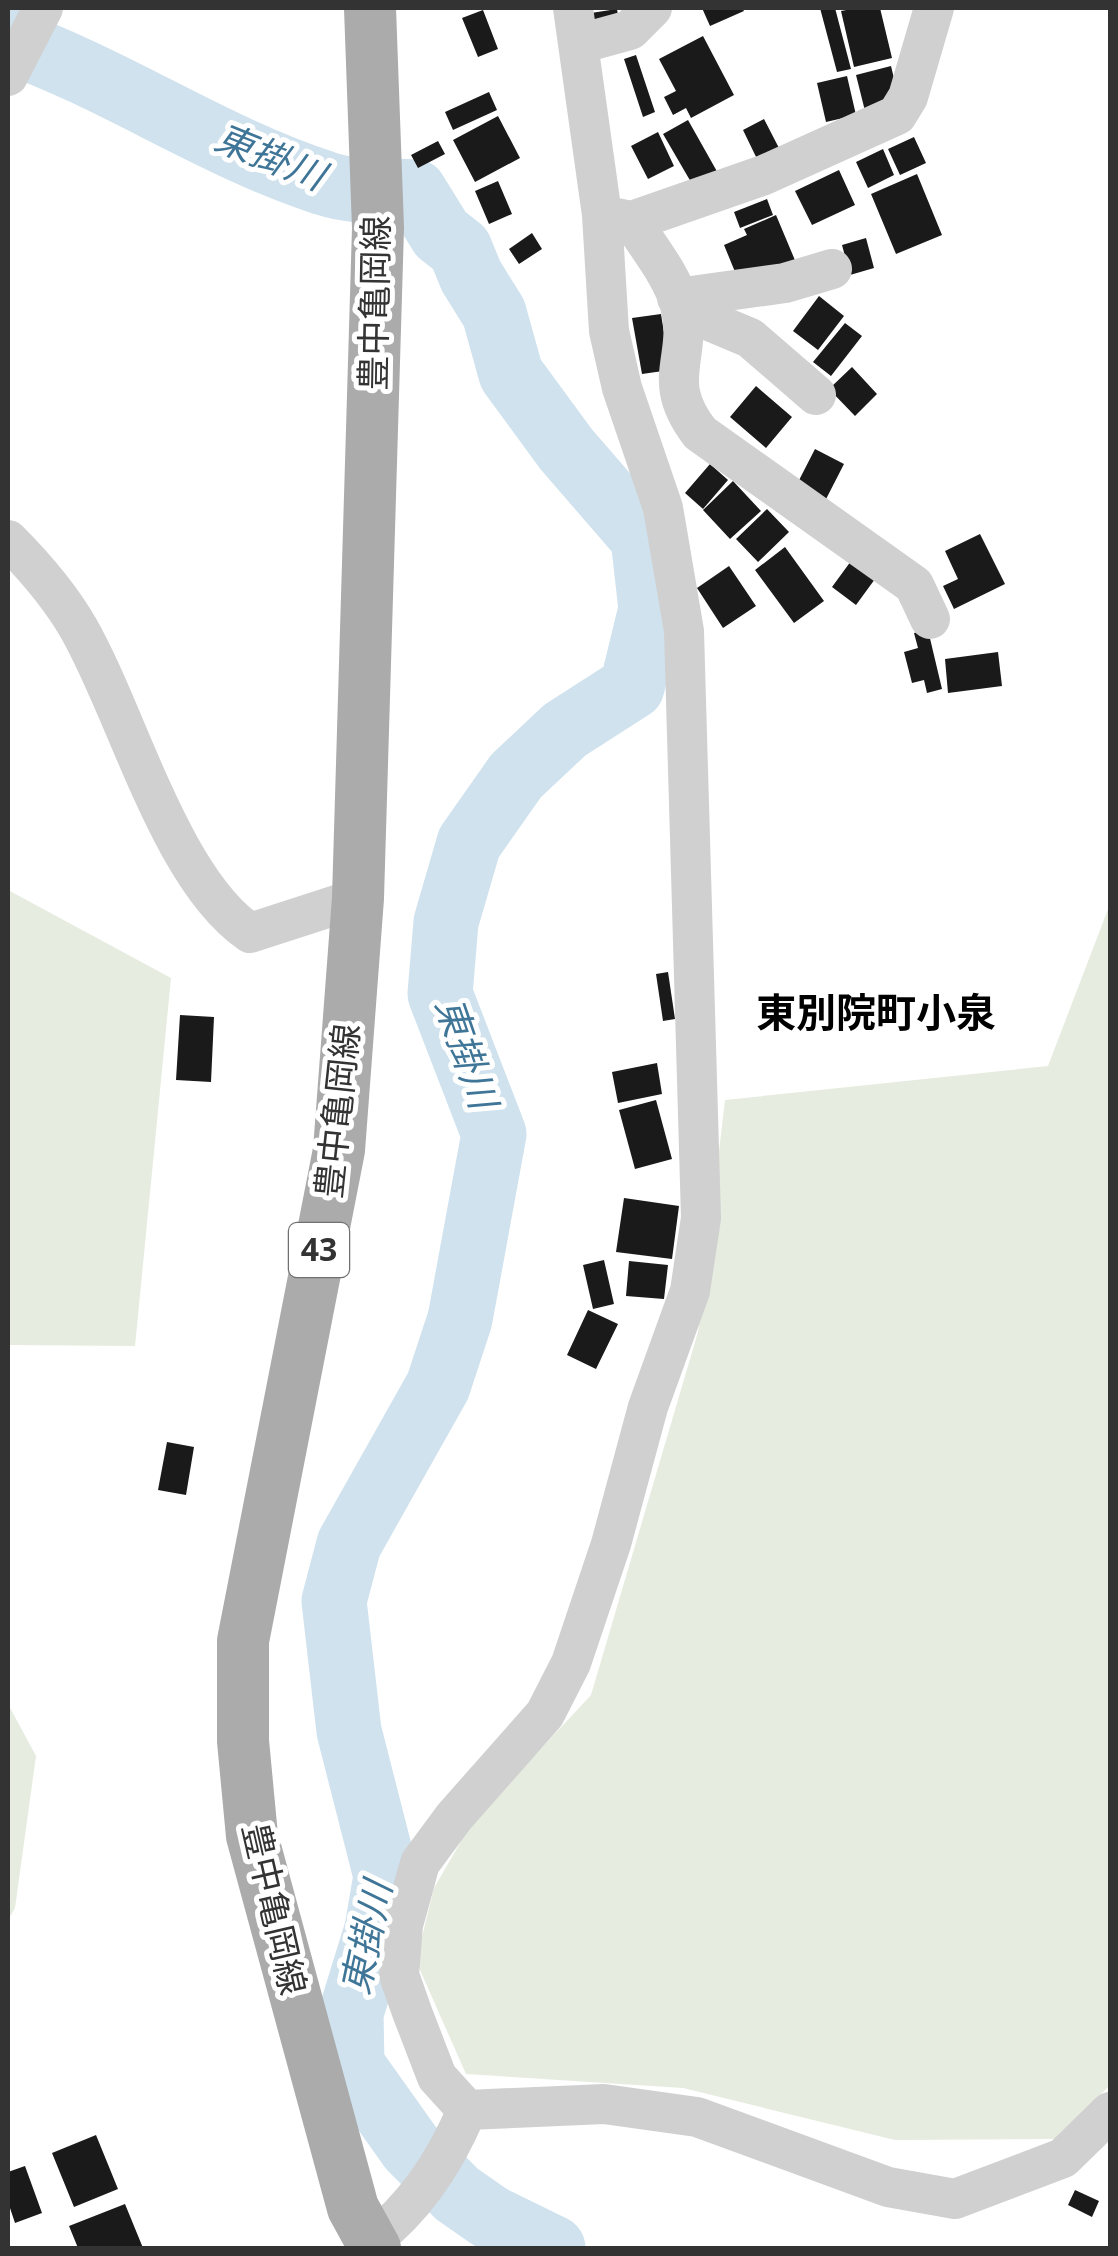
<svg xmlns="http://www.w3.org/2000/svg" width="1118" height="2256" font-family="'Open Sans','Noto Sans JP',sans-serif">
<rect width="100%" height="100%" fill="#fff"/>
<path fill="#e6ecdf" d="M8 890 171 978 135 1346 8 1345Z
M1110 904V2085L1056 2139 895 2140 683 2088 466 2074 416 1961 434 1888 471 1824 591 1695 698 1332 725 1100 1048 1066Z
M8 1704 36 1756 15 1908 8 1920Z"/>
<g fill="none" stroke-linecap="round" stroke-linejoin="round">
<path stroke="#cfe2ee" stroke-width="65" d="M8 41C116 79 213 147 324 183 352 193 386 190 415 192L441 234 460 249 471 276 494 313 511 374 566 449 643 538 651 609 632 687 565 730 516 776 469 843 446 922 440 994 494 1134 460 1319 438 1386 349 1544 334 1601 349 1731 386 1876 377 1929 351 2013 352 2065 411 2148 457 2194 490 2217 553 2248"/>
</g>
<path fill="#1a1a1a" d="M702 8H742L744 11 710 26Z
M820 8H835L851 69 837 72Z
M857 8H880L892 58 854 67 841 11Z
M617 9 620 28 594 32 591 13Z
M483 10 498 49 478 57 462 18Z
M703 36 734 95 691 118 686 108 673 115 664 97 676 91 659 59Z
M636 55 655 112 643 117 624 59Z
M891 66 900 103 865 111 856 75Z
M847 76 856 115 826 122 817 83Z
M489 92 497 110 453 130 445 112Z
M498 116 520 158 475 182 453 140Z
M764 119 780 150 758 161 743 130Z
M688 120 719 175 695 189 663 134Z
M658 132 674 166 648 179 631 146Z
M914 137 926 163 900 175 888 149Z
M438 141 445 154 418 168 411 155Z
M883 149 894 175 868 188 856 162Z
M839 170 855 205 812 225 795 191Z
M917 174 942 235 896 254 871 194Z
M498 181 512 214 489 224 475 191Z
M767 199 773 215 740 228 734 212Z
M776 215 797 265 740 284 724 245 747 235 744 229Z
M532 233 542 249 519 264 509 249Z
M866 238 874 268 850 275 842 245Z
M819 296 844 316 818 350 793 331Z
M661 314 670 370 642 374 632 318Z
M845 323 862 336 831 376 813 362Z
M852 367 877 394 855 416 829 389Z
M756 386 792 417 766 448 730 417Z
M815 449 844 464 824 503 795 488Z
M710 464 728 480 703 509 685 493Z
M733 481 761 511 730 539 703 510Z
M767 509 789 532 758 562 736 539Z
M980 534 1005 584 954 609 943 586 958 579 945 551Z
M785 547 824 601 794 623 755 570Z
M851 561 875 579 856 605 832 587Z
M729 566 756 606 723 628 697 588Z
M928 630 942 689 927 693 924 680 912 683 904 652 918 648 914 633Z
M998 652 1002 686 948 693 945 659Z
M668 972 675 1019 663 1021 656 974Z
M180 1015 214 1017 211 1082 176 1080Z
M657 1063 662 1094 618 1103 612 1072Z
M656 1100 672 1159 635 1169 619 1110Z
M624 1198 679 1206 672 1259 616 1252Z
M604 1260 614 1304 593 1309 583 1265Z
M629 1261 668 1265 664 1299 626 1296Z
M588 1310 618 1324 596 1369 567 1355Z
M167 1442 194 1447 186 1495 158 1490Z
M96 2135 118 2189 74 2207 52 2153Z
M25 2166 42 2213 15 2223 8 2202V2172Z
M1075 2190 1099 2201 1092 2217 1068 2205Z
M125 2204 143 2248H78L69 2226Z"/>
<g fill="none" stroke-linecap="round" stroke-linejoin="round">
<path stroke="#d0d0d0" stroke-width="40" d="M579 44 630 30 652 8
M8 76 43 8
M602 215 632 221C648 247 672 275 680 305 694 359 658 378 700 433L914 585 930 619
M632 221 764 175 897 115 908 97 934 8
M677 298 785 283 832 269
M681 309 750 338 816 395
M8 540C35 567 60 596 79 629 128 715 170 878 250 933L358 898
M467 2110 437 2077 412 2012 399 1975 403 1925 420 1863 454 1817 545 1714 571 1663 611 1544 648 1407 690 1291 701 1218 684 631 663 508 622 388 609 331 602 215 573 8
M467 2110 604 2104 697 2117 888 2187 955 2199 1063 2158 1110 2112
M371 2241C415 2208 446 2160 467 2110"/>
<path stroke="#ababab" stroke-width="52" d="M370 8 378 228 358 898 339 1150 243 1641V1741L252 1836 353 2208 375 2248"/>
</g>
<g text-anchor="middle" stroke-width="10" stroke-linejoin="round" paint-order="stroke">
<rect fill="#fff" stroke="#707070" stroke-width="2.5" x="289" y="1223" width="60" height="54" rx="8"/>
<g font-size="32" font-weight="bold" fill="#333">
<text x="319" y="1261">43</text>
</g>
<g font-size="35" fill="#333" stroke="#fff">
<text transform="translate(375 303) rotate(-89)" y="12">豊中亀岡線</text>
<text transform="translate(338 1111) rotate(-84)" y="12">豊中亀岡線</text>
<text transform="translate(274 1909) rotate(77)" y="12">豊中亀岡線</text>
</g>
<g font-size="38" font-style="italic" fill="#3f7597" stroke="#fff">
<text transform="translate(270 157) rotate(22)" y="13">東掛川</text>
<text transform="translate(466 1053) rotate(71)" y="13">東掛川</text>
<text transform="translate(367 1938) rotate(-78)" y="13">東掛川</text>
</g>
<g font-size="40" font-weight="bold" fill="#000" stroke="#fff">
<text x="876" y="1027">東別院町小泉</text>
</g>
</g>
<rect width="1118" height="2256" fill="none" stroke="#333333" stroke-width="20"/>
</svg>
